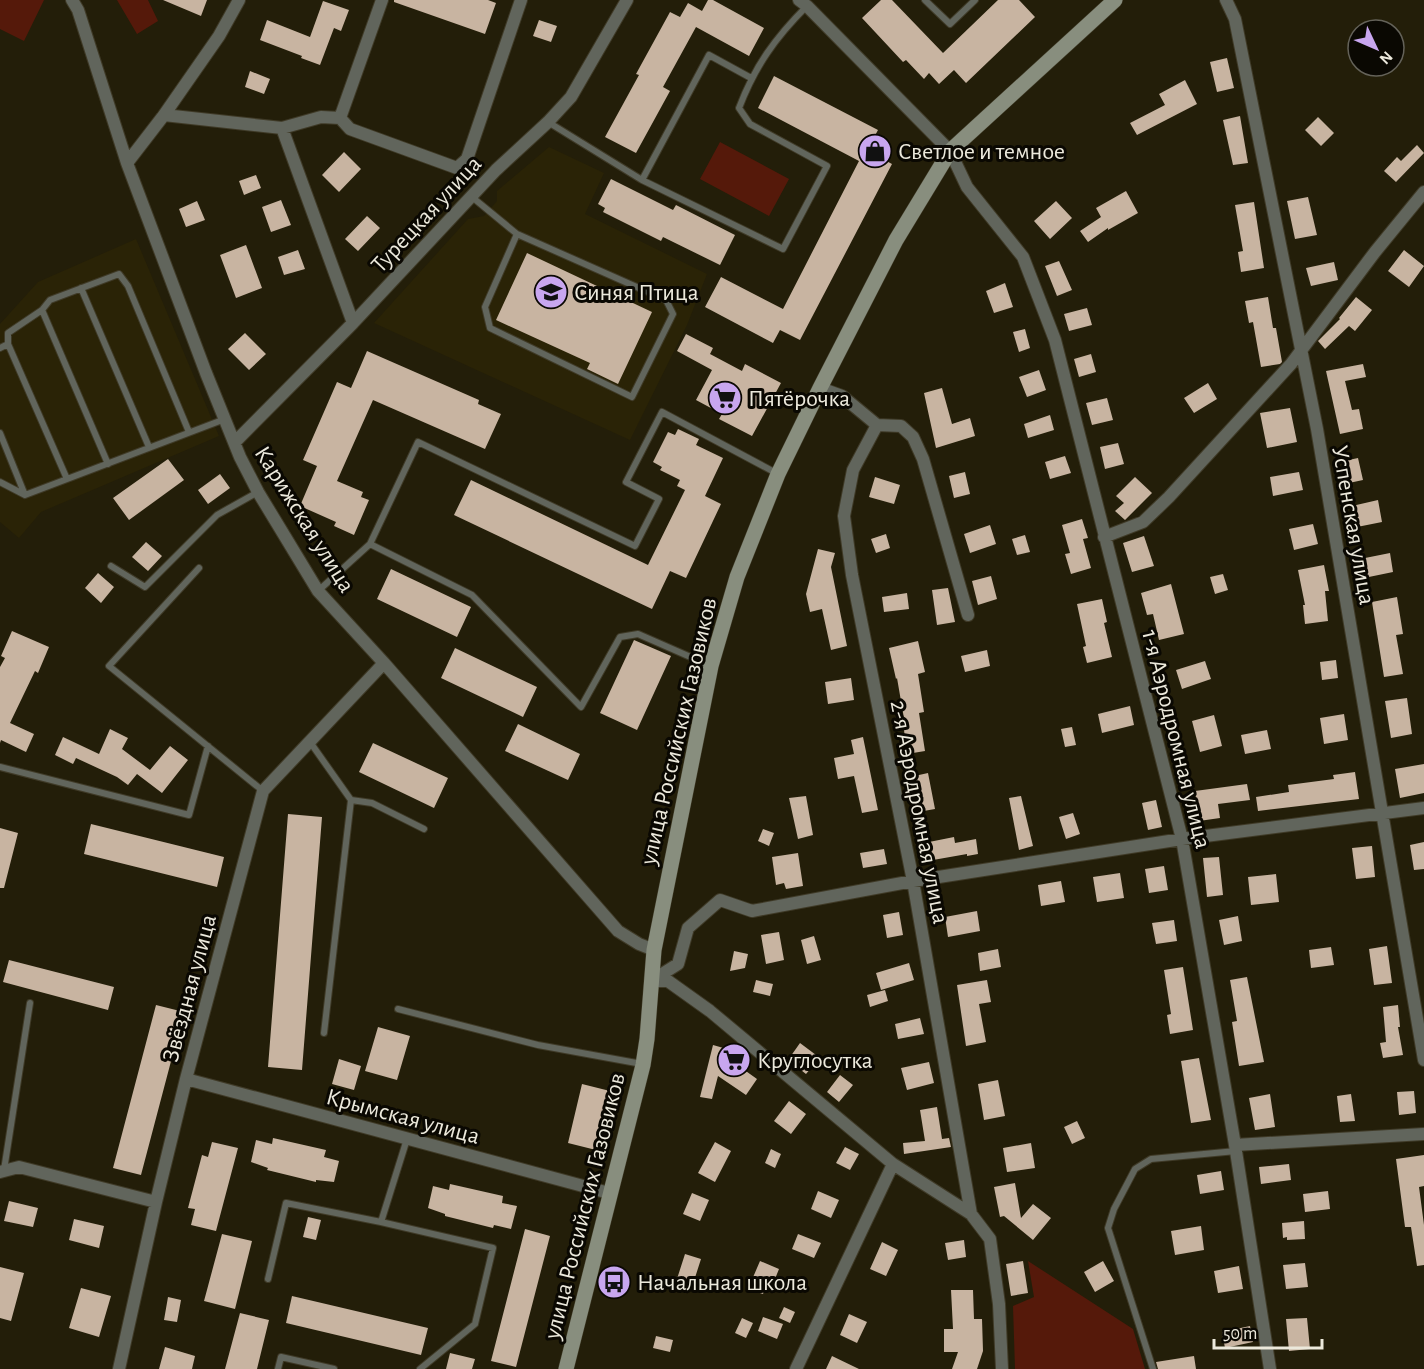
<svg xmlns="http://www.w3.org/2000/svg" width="1424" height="1369" font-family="'Alegreya Sans',sans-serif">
<rect width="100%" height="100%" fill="#231e09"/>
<path fill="#2a2306" d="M549 147 604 173 585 214 707 274 687 325 630 440 374 323 468 219 484 216 497 201V191Z
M136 239 219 436 41 512 19 538 0 522V324L38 282Z"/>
<path fill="#55190a" d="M0 0H44L24 41 0 29Z
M117 0H148L158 21 137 34Z
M720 142 789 179 769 216 700 179Z
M1028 1261 1133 1329 1145 1369H1015L1013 1306 1034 1297Z"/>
<path fill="#c8b4a1" d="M163 0H207L201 16Z
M394 0H488L496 3 485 34 394 2Z
M708 0H713L764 28 749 56 696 27 663 87 670 91 636 153 605 137 639 75 636 74 670 12 680 17 688 3 702 11Z
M881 0H892L943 53 998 0H1019L1035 17 966 83 954 70 939 84 929 73 924 79 906 60 903 62 862 18Z
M323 1 349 10 341 31 334 28 320 65 301 58 302 56 260 40 267 20 310 37Z
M539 20 557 26 551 42 533 36Z
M1227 58 1234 88 1217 92 1210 62Z
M250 71 270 79 264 94 245 87Z
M774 76 878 130 871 143 883 150 879 157 892 164 800 340 780 330 773 343 705 307 721 277 783 309 859 161 758 108Z
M1185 80 1197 104 1137 135 1130 123 1165 105 1159 94Z
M1240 116 1248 163 1233 165 1223 120Z
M1318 117 1334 133 1321 146 1305 130Z
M1417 145 1424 153 1396 182 1384 171 1397 157 1401 161Z
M344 152 361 169 339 192 322 175Z
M256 175 261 188 244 195 239 181Z
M611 179 673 210 676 205 735 235 720 265 663 237 661 241 603 212 605 208 598 204Z
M1126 191 1138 213 1108 230V228L1088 242 1080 231 1101 217 1096 208Z
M1308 197 1317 235 1295 239 1287 201Z
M281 200 291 225 271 232 262 207Z
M197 201 205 220 186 227 179 209Z
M1056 201 1072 218 1050 239 1034 221Z
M1254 202 1264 268 1241 272 1238 252 1243 251 1235 205Z
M367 216 380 228 358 251 345 239Z
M246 245 262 288 236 298 220 255Z
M298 250 305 269 284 275 278 257Z
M1404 250 1424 266 1409 287 1388 271Z
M527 253 652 312 618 384 587 369 590 363 496 320Z
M1059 261 1072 290 1057 296 1045 266Z
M1334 262 1338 280 1311 286 1306 268Z
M1005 283 1013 307 994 313 986 291Z
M1268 297 1273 328H1276L1282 362 1280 364 1261 367 1253 322 1249 323 1245 301Z
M1356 297 1372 310 1355 331 1349 326 1325 349 1318 341 1340 319 1339 318Z
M1087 308 1092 325 1069 331 1064 314Z
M1025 329 1030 348 1019 352 1013 332Z
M245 333 266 354 249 370 228 349Z
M686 334 713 348 710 354 742 371 745 364 781 383 752 436 719 419 722 414 696 400 712 370 677 351Z
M367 351 479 400 478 404 501 414 485 449 373 400 337 481 363 492 361 497 369 500 354 535 334 526 336 522 300 506 317 466 303 460 337 382 351 388Z
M1091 354 1096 372 1079 377 1074 359Z
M1363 364 1366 377 1345 381 1352 410 1359 409 1363 429 1340 434 1326 371Z
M1039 370 1046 390 1027 397 1019 377Z
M1208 383 1217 399 1194 413 1184 398Z
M942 388 952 424 970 418 975 436 936 448 924 393Z
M1107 398 1113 420 1092 425 1086 403Z
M1290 408 1297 442 1267 448 1260 413Z
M1050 415 1054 430 1028 438 1024 424Z
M678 429 699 439 696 445 723 458 705 496 721 504 686 578 670 571 652 609 454 515 471 480 648 565 685 490 677 486 680 480 660 470 662 467 653 462 668 432 675 435Z
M1118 443 1124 464 1105 469 1100 447Z
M1065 456 1071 473 1050 479 1045 462Z
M1358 458 1363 480 1349 483 1344 461Z
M168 459 184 480 129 520 113 498Z
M965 472 970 494 954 498 949 476Z
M1299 472 1303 490 1273 496 1270 477Z
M220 474 230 488 208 504 198 490Z
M875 477 900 485 894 504 869 497Z
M1135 477 1152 493 1125 520 1115 511 1124 503 1116 496Z
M1378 500 1382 522 1357 527 1352 506Z
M1082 519 1088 538 1083 539 1091 568 1071 574 1065 554 1070 553 1062 525Z
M1313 524 1318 544 1294 550 1289 529Z
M990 525 996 544 970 553 964 534Z
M886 534 890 548 876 553 871 539Z
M1025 535 1030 552 1017 555 1012 539Z
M1144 536 1154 566 1132 572 1123 543Z
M146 542 162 556 148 571 132 557Z
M818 549 835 553 831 567 847 646 831 650 822 609 810 612 806 594Z
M1390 553 1393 572 1364 578 1360 559Z
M1324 565 1329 591H1325L1328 621 1305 624 1303 605H1305L1298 570Z
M391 569 471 607 457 637 377 599Z
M98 573 114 587 101 603 85 588Z
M1223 574 1228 590 1215 594 1210 577Z
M991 576 997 599 978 605 972 581Z
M1171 584 1184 634 1159 640 1153 614 1147 615 1141 593Z
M948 588 955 622 937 625 932 590Z
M907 593 909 609 884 612 882 597Z
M1397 597 1403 634 1396 635 1403 674 1384 677 1372 602Z
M1102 599 1107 622 1104 623 1112 657 1087 663 1083 647 1086 646 1077 604Z
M12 631 49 647 38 673 35 671 10 723 34 734 26 752 1 740 0 743V667L5 658 1 656Z
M634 640 671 656 637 730 600 713Z
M918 641 925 672 918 674 924 712 919 713 925 751 907 754 904 730H906L897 678 896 679 889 648Z
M455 648 537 687 523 717 441 678Z
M987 650 990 666 965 672 961 656Z
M1336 660 1338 678 1322 680 1320 662Z
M1205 661 1211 679 1182 689 1176 670Z
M851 678 854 700 828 704 825 682Z
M1407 698 1412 734 1391 738 1385 701Z
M1130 706 1134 725 1102 733 1098 714Z
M1344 714 1348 740 1324 744 1320 718Z
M1214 715 1222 746 1200 752 1192 721Z
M518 724 580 754 568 780 505 751Z
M1072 727 1076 745 1065 747 1061 729Z
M110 729 128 738 122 749 150 770 170 746 188 760 162 793 137 774 128 785 117 777 76 758 73 764 55 755 63 737 99 754Z
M1267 730 1271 749 1245 754 1241 735Z
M863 737 878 810 862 813 854 776 838 779 834 758 854 754 851 740Z
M373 743 448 778 434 808 359 772Z
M1424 764V793L1400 798 1395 769Z
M1355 772 1359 799 1258 811 1256 797 1289 792 1288 785 1334 779 1333 775Z
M928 773 935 809 918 812 910 777Z
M1247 784 1250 800 1218 804 1220 818 1199 821 1195 791Z
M806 796 813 835 798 839 789 798Z
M1021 796 1033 846 1019 850 1009 798Z
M1156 800 1162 827 1148 830 1142 803Z
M1073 813 1080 834 1066 839 1059 817Z
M288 814 322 817 302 1070 268 1067Z
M91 824 224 857 217 887 84 854Z
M0 828 18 833 4 888H0Z
M763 829 774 833 769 846 758 841Z
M954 837 955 843 976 839 978 854 967 856V854L933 860 929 842Z
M1424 842V869L1414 870 1410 845Z
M1372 846 1375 877 1356 879 1352 848Z
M884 849 887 864 863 868 860 853Z
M798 853 803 886 786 889 784 883 776 885 772 857Z
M1219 857 1223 895 1207 897 1203 858Z
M1164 866 1168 890 1149 893 1145 869Z
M1120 873 1124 898 1097 902 1093 877Z
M1276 874 1279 902 1251 905 1248 877Z
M1061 881 1065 902 1041 906 1038 885Z
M977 911 980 931 948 937 945 917Z
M899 912 903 935 887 938 883 915Z
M1238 916 1242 941 1224 945 1219 920Z
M1174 920 1177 941 1156 944 1152 923Z
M779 932 784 960 766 964 761 935Z
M814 936 821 960 807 964 801 940Z
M1387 946 1392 983 1374 985 1369 949Z
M1331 947 1334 965 1311 968 1309 950Z
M998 949 1001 967 980 971 978 953Z
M734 951 748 954 745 968 730 971Z
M9 960 114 987 108 1010 3 982Z
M909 963 914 980 881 990 876 973Z
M1183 967 1193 1030 1170 1034 1167 1015 1171 1014 1164 970Z
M1247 977 1264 1062 1239 1066 1232 1022 1237 1021 1230 980Z
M756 980 773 984 770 996 753 992Z
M987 980 991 1002 979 1004 986 1042 966 1046 957 985Z
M885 990 888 1001 870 1007 867 995Z
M156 1005 184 1012 141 1175 113 1168Z
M1398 1005 1400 1027H1398L1403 1055 1383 1058 1380 1043 1386 1042 1383 1007Z
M920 1018 924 1034 898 1039 895 1024Z
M378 1027 410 1036 397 1080 365 1071Z
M800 1043 816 1055 812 1059 816 1062 806 1074 788 1060Z
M713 1045 727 1049 747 1063 743 1069 757 1079 746 1095 718 1076 712 1099 700 1097Z
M1199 1058 1211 1120 1191 1123 1181 1061Z
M339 1059 361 1066 354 1090 332 1084Z
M929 1062 934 1083 907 1090 901 1068Z
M840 1075 853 1085 839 1102 827 1092Z
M998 1080 1005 1116 984 1120 978 1084Z
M582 1084 610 1091 596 1150 568 1143Z
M1414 1091 1416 1113 1399 1115 1397 1092Z
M1270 1094 1275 1127 1255 1130 1249 1098Z
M1351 1094 1355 1121 1340 1122 1337 1096Z
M789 1101 806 1114 791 1134 774 1121Z
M937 1107 942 1139 949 1138 951 1147 904 1154 903 1143 925 1141 920 1110Z
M1077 1121 1085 1138 1072 1144 1064 1127Z
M273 1138 326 1150 324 1157 339 1161 334 1182 316 1180V1182L267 1170 268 1168 251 1162 256 1140 272 1144Z
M212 1142 238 1148 216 1231 191 1225 195 1209 188 1208 202 1155 208 1157Z
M715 1142 731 1151 715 1182 698 1173Z
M1031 1143 1035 1168 1007 1172 1003 1148Z
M845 1147 859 1154 850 1170 836 1163Z
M771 1149 781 1154 775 1168 765 1163Z
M1424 1155V1186L1419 1187 1424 1225V1265L1417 1266 1411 1227H1405L1396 1159Z
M1289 1164 1291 1180 1261 1184 1259 1167Z
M1221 1171 1224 1190 1200 1194 1197 1175Z
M1015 1183 1021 1218 1033 1204 1051 1218 1033 1240 1004 1216 1000 1217 994 1187Z
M450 1184 503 1196 502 1203 517 1206 511 1229 494 1225 493 1228 445 1216V1214L428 1208 433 1186 449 1190Z
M818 1191 839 1200 831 1218 811 1209Z
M1328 1191 1330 1209 1305 1212 1303 1194Z
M692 1193 709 1200 700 1221 683 1214Z
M9 1201 38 1208 33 1227 4 1221Z
M308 1217 321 1220 316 1240 303 1237Z
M74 1219 104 1226 99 1248 69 1240Z
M1304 1221 1305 1239 1287 1240V1237L1283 1238 1282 1223Z
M1201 1226 1204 1250 1175 1255 1171 1231Z
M525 1229 550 1236 516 1367 491 1361Z
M222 1234 252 1241 235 1309 204 1301Z
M798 1234 821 1243 814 1258 792 1249Z
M964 1240 966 1257 948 1260 945 1243Z
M882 1242 898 1250 886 1276 870 1269Z
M685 1254 701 1259 692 1287 676 1282Z
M760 1261 779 1269 773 1284 767 1282 763 1294 748 1289Z
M1023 1261 1028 1293 1011 1296 1006 1264Z
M1103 1261 1114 1281 1095 1292 1084 1272Z
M1305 1263 1308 1287 1286 1289 1283 1265Z
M1239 1266 1243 1289 1218 1293 1214 1271Z
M0 1267 24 1273 11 1321 0 1318Z
M81 1288 111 1296 99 1337 69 1328Z
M951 1290H973L974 1319H982L983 1351 977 1369H952L958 1352H944V1329H953Z
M292 1296 428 1328 421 1355 286 1323Z
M168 1297 181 1300 177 1322 164 1320Z
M784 1307 795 1312 790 1323 779 1318Z
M240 1313 269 1320 257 1369H225Z
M849 1314 867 1322 857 1343 840 1335Z
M763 1317 783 1324 777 1339 758 1331Z
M742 1318 753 1323 746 1338 735 1333Z
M1307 1318 1310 1349 1289 1351 1286 1319Z
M1250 1326 1253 1342 1225 1348 1222 1332Z
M656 1336 673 1340 670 1352 653 1348Z
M165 1347 195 1356 192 1369H159Z
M450 1353 475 1359 472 1369H446Z
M832 1356 859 1369H826Z
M1194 1356 1196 1369H1158L1156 1362Z"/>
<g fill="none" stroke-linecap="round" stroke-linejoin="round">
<g stroke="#3f3a27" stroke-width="8">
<path id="lane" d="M925 0 950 24 975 0
M548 122 642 180 783 249 827 166 750 124 739 108C755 66 775 38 807 6
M642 180 709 55 751 78
M472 197 517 234 485 307 490 328 632 397 673 314 666 300 517 234
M81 288 149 447
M42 310 108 464
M8 344 67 479
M0 348 8 344V333L42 310 50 300 119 274 128 286 189 432
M0 433 25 495
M0 482 25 495 225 419
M370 544 472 595 581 707 620 637 638 634 711 666
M111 566 145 587 217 515 258 492
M199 568 109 666 263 791
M318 591 370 544 418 442 635 546 659 499 626 482 662 412 778 474
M310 742 351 800 324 1033
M0 767 189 815 208 746
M351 800 372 803 424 829
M398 1009 538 1045 642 1064
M407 1139 381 1222 493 1248 475 1324 420 1369
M4 1170 30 1003
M268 1279 286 1203 381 1222
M278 1369 281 1357 334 1369
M1153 1369 1108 1228 1114 1209 1135 1169 1151 1159 1236 1151"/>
</g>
<g stroke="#3f3a27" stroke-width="14">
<path id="street" d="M72 0 78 10 127 163 206 373 240 457 258 492 318 591 384 663 618 931 639 944 654 950
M799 0 807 6 950 151 967 187 1023 257 1055 340 1182 839 1235 1145 1270 1369
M1226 0 1235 19 1317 429 1424 1060
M164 115 282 128 321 117 340 118 350 129 457 168 467 159 521 0
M340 118 382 0
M282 128 353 323
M127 163 164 115 219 36 239 0
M820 388 842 396 877 425
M877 425 853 470 844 516 852 575 913 881 971 1214
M877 425 901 426 913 437 923 459 968 615
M235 442 353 323 496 170 548 122 571 97 627 0
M1104 537 1143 522 1169 497 1291 364 1375 252 1424 192
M651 981 678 964 688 928 720 900 752 911 913 881 1182 839 1424 808
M653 981H668L710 1011 893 1164 971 1214 990 1239 999 1304 1002 1369
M186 1079 609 1193
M1235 1145 1424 1134
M0 1172 19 1167 156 1202
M119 1369 156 1202 186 1079 263 791 384 663
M796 1369 893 1164"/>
</g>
<g stroke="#3f3a27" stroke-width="16">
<path id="secondary" d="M566 1369 643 1065 647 1039 654 950 711 666 737 577 778 474 820 388 896 240 950 151 1115 0"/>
</g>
<use href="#lane" stroke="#61655c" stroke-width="6"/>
<use href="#street" stroke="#61655c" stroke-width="12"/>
<use href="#secondary" stroke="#888e7e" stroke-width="15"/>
</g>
<defs>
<g id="shop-disc" transform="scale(1.725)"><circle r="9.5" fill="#c8a6ef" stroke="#0a0802"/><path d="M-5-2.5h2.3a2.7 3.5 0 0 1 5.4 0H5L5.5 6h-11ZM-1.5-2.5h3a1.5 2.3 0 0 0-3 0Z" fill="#111"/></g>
<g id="school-disc" transform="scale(1.725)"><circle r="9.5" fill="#c8a6ef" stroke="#0a0802"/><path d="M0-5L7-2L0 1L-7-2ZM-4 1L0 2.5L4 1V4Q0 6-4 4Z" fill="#111"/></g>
<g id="supermarket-disc" transform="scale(1.725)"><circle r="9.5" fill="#c8a6ef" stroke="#0a0802"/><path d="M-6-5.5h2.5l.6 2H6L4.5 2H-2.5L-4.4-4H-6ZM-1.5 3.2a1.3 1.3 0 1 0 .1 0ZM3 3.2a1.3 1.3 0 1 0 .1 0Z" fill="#111"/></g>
<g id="bus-disc" transform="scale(1.725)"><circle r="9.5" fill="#c8a6ef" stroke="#0a0802"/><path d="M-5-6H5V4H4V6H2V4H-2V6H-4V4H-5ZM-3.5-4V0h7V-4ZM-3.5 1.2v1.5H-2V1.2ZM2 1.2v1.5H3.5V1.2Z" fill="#111"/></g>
</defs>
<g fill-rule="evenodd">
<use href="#shop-disc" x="875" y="151"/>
<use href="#school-disc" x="551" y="292"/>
<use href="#supermarket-disc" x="725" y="398"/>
<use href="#supermarket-disc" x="734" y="1060"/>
<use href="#bus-disc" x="614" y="1282"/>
</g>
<g text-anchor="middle" stroke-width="6" stroke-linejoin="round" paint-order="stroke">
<g font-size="24" fill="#ece9dc" stroke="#0a0802" text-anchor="start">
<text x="898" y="159">Светлое и темное</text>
<text x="574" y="300">Синяя Птица</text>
<text x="748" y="406">Пятёрочка</text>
<text x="757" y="1068">Круглосутка</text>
<text x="637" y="1290">Начальная школа</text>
</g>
<g font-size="24" fill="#ece9dc" stroke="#0a0802">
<text transform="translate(426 214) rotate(-47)" y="8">Турецкая улица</text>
<text transform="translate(305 519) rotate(58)" y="8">Карижская улица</text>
<text transform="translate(1354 525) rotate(80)" y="8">Успенская улица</text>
<text transform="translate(678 731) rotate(-77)" y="8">улица Российских Газовиков</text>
<text transform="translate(1177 739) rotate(76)" y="8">1-я Аэродромная улица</text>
<text transform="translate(920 812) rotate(79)" y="8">2-я Аэродромная улица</text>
<text transform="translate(189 988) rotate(-75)" y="8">Звёздная улица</text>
<text transform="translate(403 1116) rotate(15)" y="8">Крымская улица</text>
<text transform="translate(584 1206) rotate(-76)" y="8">улица Российских Газовиков</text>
</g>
</g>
<g transform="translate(1376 48) rotate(134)"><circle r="28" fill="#0a0802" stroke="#646259" stroke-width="1.5"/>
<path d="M0-4.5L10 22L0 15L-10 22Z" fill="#c8a6ef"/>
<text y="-9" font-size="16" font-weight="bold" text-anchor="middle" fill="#ece9dc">N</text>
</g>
<path d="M1214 1339v9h108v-9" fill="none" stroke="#ece9dc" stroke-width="3"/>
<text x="1223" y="1339" font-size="18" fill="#ece9dc" stroke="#0a0802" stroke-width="4.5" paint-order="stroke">50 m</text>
</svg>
